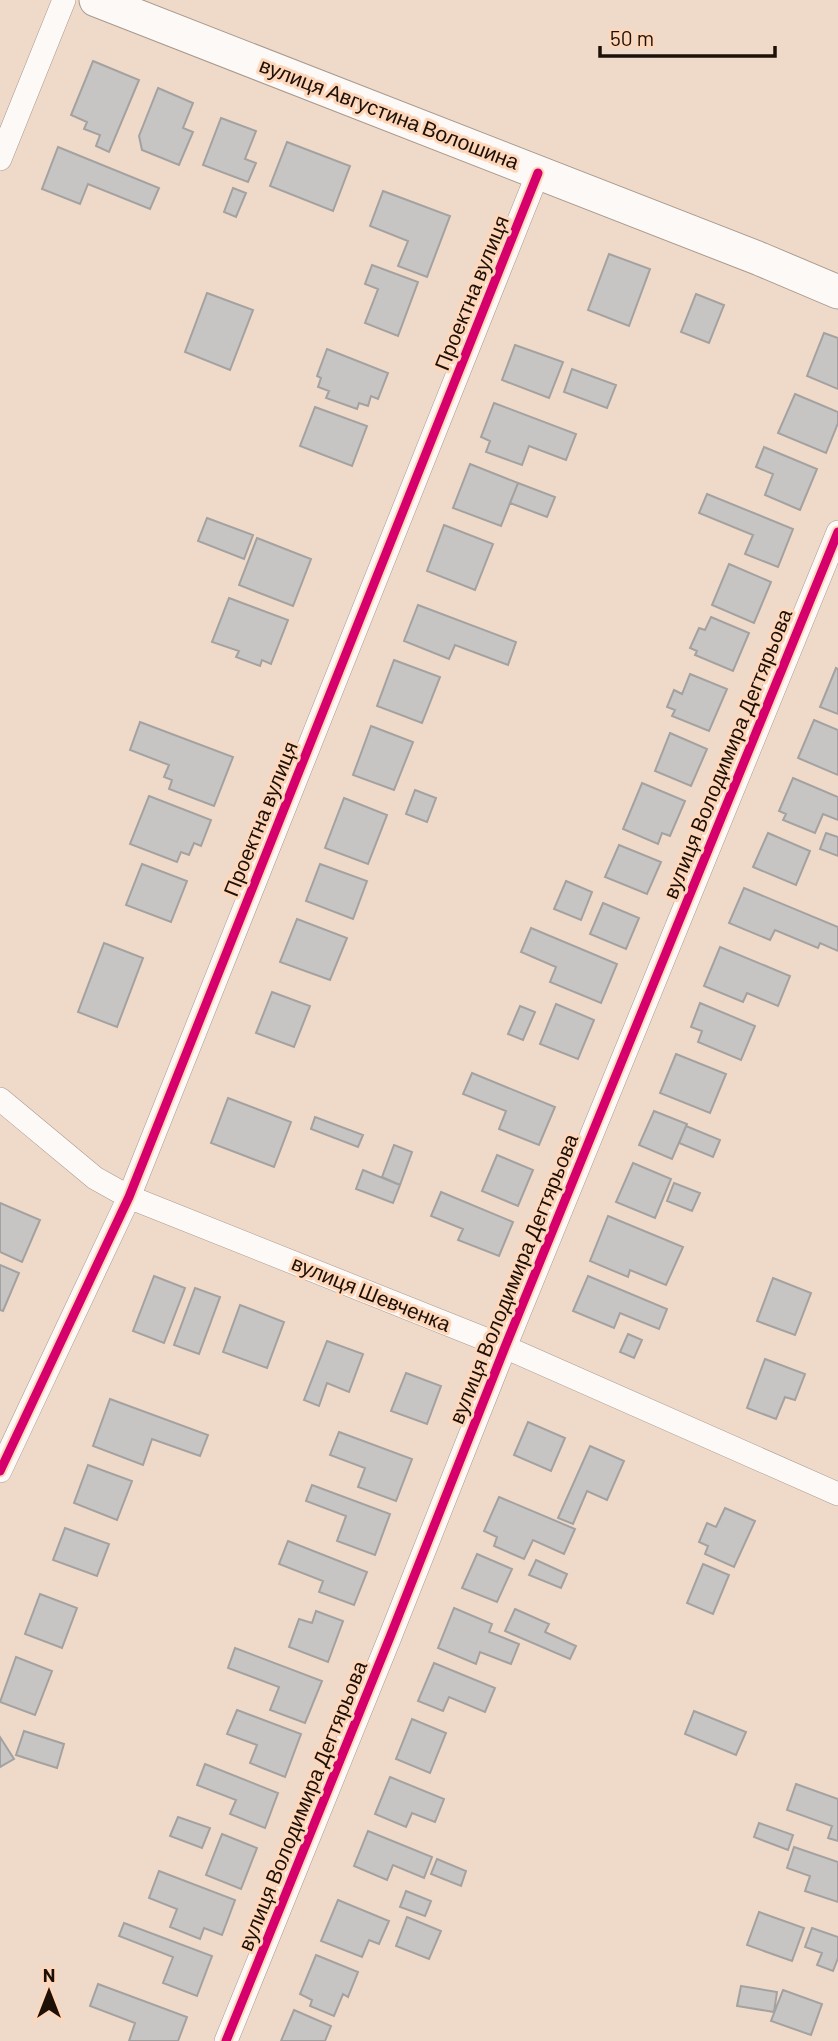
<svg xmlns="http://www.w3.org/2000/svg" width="838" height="2041" font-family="Barlow,sans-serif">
<rect width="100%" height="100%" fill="#efdaca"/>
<path fill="#c6c5c3" stroke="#a4a2a0" stroke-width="2" d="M93 61 139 80 109 152 96 146 100 135 84 129 87 122 71 115Z
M158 88 193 103 183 128 193 132 179 165 142 150 139 136Z
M221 118 256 131 245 159 256 163 248 182 203 165Z
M287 142 350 166 333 211 270 186Z
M58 147 159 188 150 209 88 184 80 204 42 189Z
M233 188 246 193 236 217 224 212Z
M383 191 450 216 427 277 398 266 408 241 370 226Z
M609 254 650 269 629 326 588 310Z
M372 265 418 282 398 336 365 323 378 289 365 284Z
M207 293 253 310 230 370 185 352Z
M696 294 724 305 709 343 681 332Z
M824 333 838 338V389L807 376Z
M515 345 563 362 549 398 502 380Z
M327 349 388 373 378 399 371 396 368 406 359 403 357 409 326 398 329 391 318 387 321 378 317 376Z
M572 369 616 385 607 408 564 392Z
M795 394 838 412V423L826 453 778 433Z
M494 403 576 434 566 460 529 446 522 465 486 452 490 441 481 437Z
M315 407 367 426 352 466 300 446Z
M764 447 817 469 800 510 765 495 773 474 756 467Z
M470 464 518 483 501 526 453 508Z
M518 483 555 497 547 517 510 503Z
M707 494 793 529 778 567 745 554 753 535 699 513Z
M207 518 253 535 244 559 198 541Z
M444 525 493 544 475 590 427 571Z
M257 538 311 559 293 606 239 585Z
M729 564 771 582 754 623 712 605Z
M229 598 288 620 271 664 262 660 260 666 236 657 239 651 212 642Z
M418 605 516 642 508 665 455 645 449 659 404 641Z
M711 617 749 633 733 671 695 655 697 651 690 648 699 628 705 630Z
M394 660 440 677 422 723 377 706Z
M836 668 838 669V714L820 707Z
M690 674 727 689 709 731 672 716 675 710 667 707 674 690 682 694Z
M814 720 838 730V775L798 758Z
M140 722 233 757 214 806 169 789 172 780 164 777 169 765 130 750Z
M371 726 413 742 394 790 353 775Z
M670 733 707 749 691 786 655 771Z
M793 778 838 797V820L823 814 815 833 783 820 786 814 779 811Z
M642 783 685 801 670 836 662 833 658 844 623 829Z
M415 790 436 798 427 822 406 814Z
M149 796 211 820 201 846 194 843 189 855 181 852 177 862 130 844Z
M344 798 387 815 368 864 325 848Z
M768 833 810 851 796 885 753 867Z
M826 833 838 837V856L820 849Z
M619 845 661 862 647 894 605 877Z
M142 864 187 881 171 922 126 905Z
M320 864 367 881 353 919 306 901Z
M566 881 592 892 581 920 554 909Z
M744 888 838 927V951L820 943 818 948 775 930 770 940 729 923Z
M603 903 639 918 626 949 590 934Z
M297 919 347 938 330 980 280 962Z
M531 928 617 964 601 1003 550 982 556 967 521 952Z
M104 943 143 958 117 1027 78 1012Z
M720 947 790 976 778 1006 747 993 743 1002 704 986Z
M272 992 310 1006 294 1047 256 1033Z
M700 1003 755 1026 741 1060 698 1042 702 1031 691 1027Z
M556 1004 594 1020 578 1059 540 1044Z
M520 1006 535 1012 523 1040 508 1034Z
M676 1054 726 1074 710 1113 660 1093Z
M472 1073 555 1107 539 1145 499 1129 506 1111 463 1094Z
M228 1098 291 1122 274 1167 211 1143Z
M654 1111 687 1124 672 1159 639 1145Z
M315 1117 363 1135 358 1147 311 1129Z
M686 1126 720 1140 713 1157 679 1143Z
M394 1145 412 1152 400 1185 382 1177Z
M497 1155 533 1170 518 1206 482 1191Z
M633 1163 671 1179 655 1218 616 1202Z
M363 1170 400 1185 393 1203 356 1189Z
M674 1183 700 1193 692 1211 667 1201Z
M441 1192 513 1222 499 1256 458 1240 463 1229 431 1216Z
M0 1203 40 1220 22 1262 0 1252Z
M608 1216 683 1247 666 1285 630 1270 628 1277 590 1261Z
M0 1265 19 1273 3 1311 0 1310Z
M154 1276 185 1288 164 1343 133 1331Z
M588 1276 667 1309 659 1329 620 1313 614 1328 573 1311Z
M773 1278 811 1293 795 1335 757 1321Z
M195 1288 220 1297 199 1354 174 1345Z
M240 1305 284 1322 267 1368 223 1352Z
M628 1334 642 1340 634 1358 620 1352Z
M327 1341 363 1354 349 1392 327 1383 319 1406 304 1400Z
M765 1359 805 1374 795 1400 785 1397 776 1419 747 1408Z
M406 1373 441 1386 427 1424 391 1411Z
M110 1399 208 1435 200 1456 152 1439 143 1465 93 1446Z
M528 1422 565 1438 551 1471 514 1455Z
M339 1432 412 1459 396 1501 358 1487 365 1468 330 1455Z
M590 1446 624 1461 607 1500 587 1491 573 1524 558 1518Z
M88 1465 132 1481 117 1520 74 1503Z
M312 1485 390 1514 375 1555 337 1541 346 1516 306 1501Z
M499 1497 575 1529 564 1554 533 1540 524 1559 494 1546 497 1537 484 1531Z
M725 1508 755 1521 734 1567 705 1554 708 1546 699 1542 707 1523 716 1527Z
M65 1528 109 1544 97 1576 53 1560Z
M288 1541 367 1572 354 1605 319 1592 323 1581 279 1564Z
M477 1554 512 1569 497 1602 462 1588Z
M536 1560 567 1574 561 1588 529 1575Z
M703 1564 729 1575 713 1614 687 1603Z
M40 1594 77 1608 62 1648 25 1634Z
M454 1608 492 1624 489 1632 519 1644 511 1664 480 1652 476 1664 438 1648Z
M515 1609 549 1624 545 1632 576 1646 570 1659 505 1631Z
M316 1611 343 1621 328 1662 289 1647 299 1619 312 1623Z
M235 1648 322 1681 305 1723 270 1710 279 1687 228 1668Z
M16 1657 52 1671 35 1715 0 1702Z
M434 1663 495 1688 485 1712 449 1697 443 1711 418 1701Z
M237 1710 301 1734 285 1777 250 1763 257 1745 227 1734Z
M694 1711 746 1732 736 1755 685 1734Z
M412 1719 446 1733 430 1773 396 1759Z
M24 1731 64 1744 57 1768 16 1755Z
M0 1737 14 1759 0 1767Z
M205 1764 278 1793 265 1828 230 1814 236 1800 197 1785Z
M390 1777 444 1799 435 1822 412 1813 406 1827 375 1814Z
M796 1784 838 1799V1841L828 1838 832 1826 787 1810Z
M178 1817 210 1828 202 1848 170 1836Z
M759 1823 793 1835 788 1850 754 1837Z
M368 1831 432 1857 424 1878 393 1865 387 1880 354 1866Z
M222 1834 257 1848 241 1889 206 1875Z
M794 1847 838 1862V1902L805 1891 810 1876 787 1868Z
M437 1859 466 1871 461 1886 431 1874Z
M159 1871 235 1900 222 1935 204 1928 200 1939 170 1927 177 1909 149 1898Z
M406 1891 431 1901 425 1916 400 1907Z
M338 1900 389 1921 379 1944 369 1940 362 1957 321 1941Z
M759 1912 804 1928 792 1961 747 1945Z
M407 1917 441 1931 429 1959 396 1946Z
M124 1923 212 1956 197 1996 163 1983 173 1957 119 1936Z
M812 1928 838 1937V1958L833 1971 817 1965 822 1953 805 1947Z
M316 1955 358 1972 348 1997 343 1994 334 2016 310 2006 312 2000 300 1994Z
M98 1984 187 2017 178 2041H129L135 2023 90 2006Z
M741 1986 777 1992 774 2012 737 2006Z
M783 1990 822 2004 811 2035 771 2021Z
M294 2010 331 2026 325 2041H281Z"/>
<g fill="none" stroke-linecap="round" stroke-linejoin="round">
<g stroke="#a99a8e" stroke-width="24">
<path id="street" d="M0 159 64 0
M0 1099 95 1178 129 1197 505 1347 838 1494
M0 1471 129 1197 538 173
M226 2041 390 1637 505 1347 838 532"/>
</g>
<g stroke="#a99a8e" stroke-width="35">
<path id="secondary" d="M96 0 760 259 838 292"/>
</g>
<use href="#street" stroke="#fdf9f7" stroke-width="23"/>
<use href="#secondary" stroke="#fdf9f7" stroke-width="33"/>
<g stroke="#fed7bb" stroke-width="13">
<path id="cycleway" d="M0 1471 129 1197 538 173
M226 2041 390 1637 505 1347 838 532"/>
</g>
<use href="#cycleway" stroke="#d6006c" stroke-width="9"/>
</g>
<g text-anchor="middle" stroke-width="6" stroke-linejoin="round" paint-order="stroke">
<g font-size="21" fill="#1d1007" stroke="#fed7bb">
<text transform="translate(389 114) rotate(21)" y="7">вулиця Августина Волошина</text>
<text transform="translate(472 293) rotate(-68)" y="7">Проектна вулиця</text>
<text transform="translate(728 754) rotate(-68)" y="7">вулиця Володимира Дегтярьова</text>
<text transform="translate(261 819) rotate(-68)" y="7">Проектна вулиця</text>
<text transform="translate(514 1279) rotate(-68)" y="7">вулиця Володимира Дегтярьова</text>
<text transform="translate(371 1294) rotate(22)" y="7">вулиця Шевченка</text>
<text transform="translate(303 1806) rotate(-68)" y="7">вулиця Володимира Дегтярьова</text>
</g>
</g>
<g transform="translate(49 1992)" stroke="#fed7bb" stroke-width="5" paint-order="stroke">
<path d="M0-5L12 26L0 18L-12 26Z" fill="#1d1007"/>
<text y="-10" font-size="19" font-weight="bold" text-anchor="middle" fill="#1d1007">N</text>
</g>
<path d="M600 46v10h175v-10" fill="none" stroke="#1d1007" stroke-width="3.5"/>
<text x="610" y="46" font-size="21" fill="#1d1007" stroke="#fed7bb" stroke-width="5" paint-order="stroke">50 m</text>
</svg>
